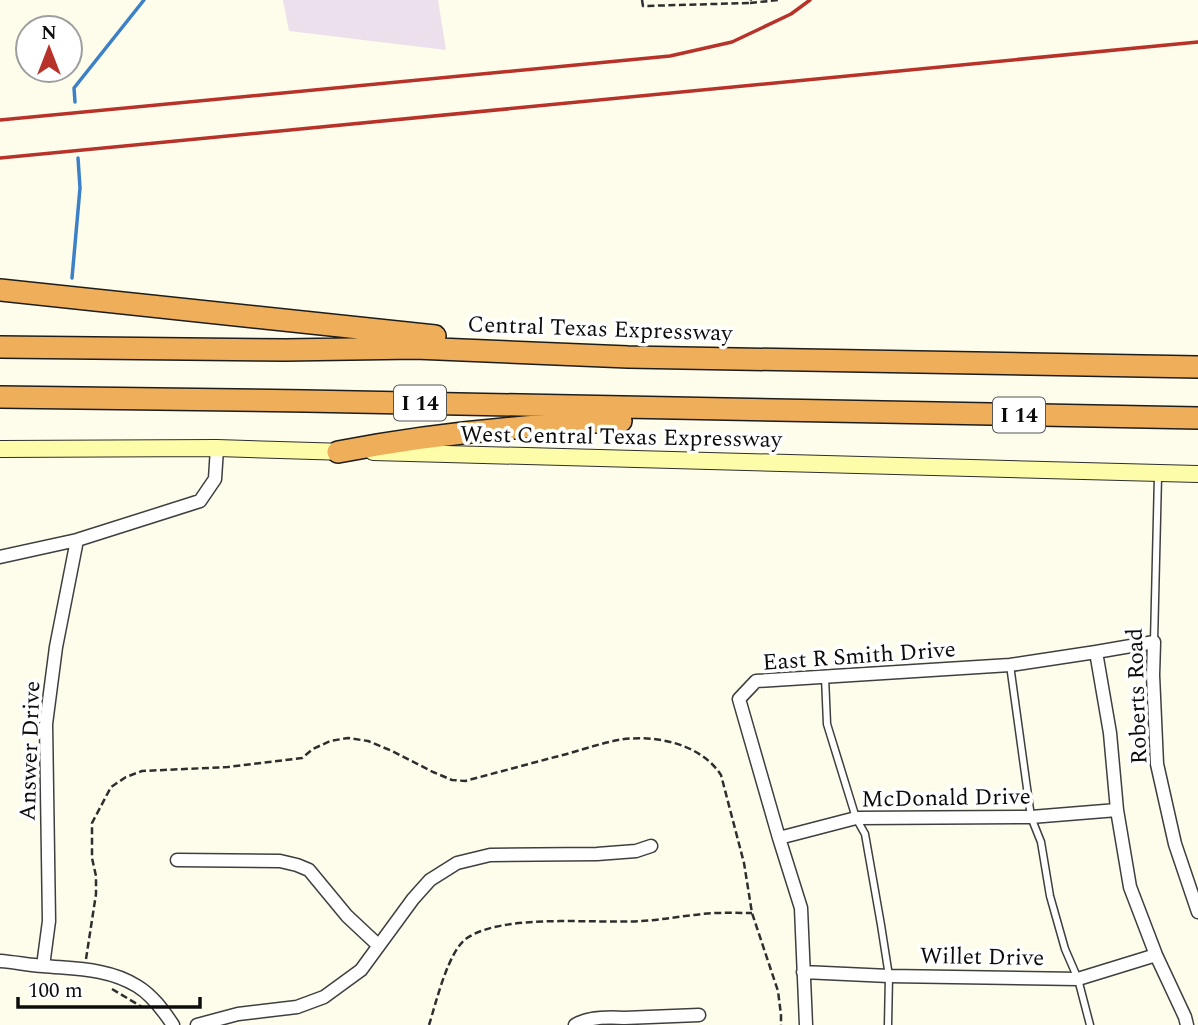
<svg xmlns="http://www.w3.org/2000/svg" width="1198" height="1025" font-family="Spectral,serif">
<rect width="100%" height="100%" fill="#fefdec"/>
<path fill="#ebe0eb" d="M283 0H438L446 50 289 31Z"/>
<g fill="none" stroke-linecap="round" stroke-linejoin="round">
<path stroke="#3c81c8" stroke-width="3.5" d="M75 102 74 88 144 0
M72 278 80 188 78 158"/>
<g stroke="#3f3f3f" stroke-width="9">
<path id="service" d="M1154 642 1158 476
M1010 665 1031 817 1041 842 1050 896 1065 949 1078 979 1090 1025
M825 677 827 724 856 818 865 834 881 925 889 976 888 1025"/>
</g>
<g stroke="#3f3f3f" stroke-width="15">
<path id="minor" d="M0 557 77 540 200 501 215 479 217 448
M1096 652 1110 733 1117 810 1130 887 1156 955 1185 1017 1187 1025
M779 838 856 818 1031 817 1117 810
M177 860 280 861 297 865 309 870 347 916 378 945
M0 961C14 962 29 965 43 966 75 969 108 968 137 986 152 995 163 1010 173 1025
M43 966 49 921 46 724 56 647 77 540
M803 972 889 976 1078 979 1156 955
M197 1025 238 1014 297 1007 324 997 361 970 413 899 430 880 457 863 490 855 597 854 636 851 651 846
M575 1025C588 1017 609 1017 624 1018L699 1015
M806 1025 801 908 779 838 739 699 756 681 1010 665 1096 652 1154 642 1153 675 1157 764 1175 844 1198 912"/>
</g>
<g stroke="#2e2e2e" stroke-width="18">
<path id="secondary" d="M0 449 217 448 347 452
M373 452 1198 474"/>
</g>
<g stroke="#1d1d1d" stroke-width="24">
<path id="motorway" d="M0 290 435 336
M0 347 286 350 415 348 628 357 1198 367
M0 397 305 401 1198 418
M338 452C400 440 462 432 525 427 557 425 589 421 621 421"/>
</g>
<path stroke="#2e2e2e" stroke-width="2.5" stroke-dasharray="7 3.5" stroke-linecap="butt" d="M642 0 643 6 750 3 751 0
M750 3 778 0
M86 959 96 894V876L92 858V823L111 787 126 777 142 771 228 767 302 758 313 749 330 741 348 738 368 741 392 751 433 772 452 780 465 781C495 773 525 765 555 757 576 752 597 744 618 740 654 734 700 743 721 775L744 863 752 913 778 991 781 1015V1025
M112 989 142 1007
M429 1025C436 1003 448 951 467 938 505 913 594 924 641 921 659 920 676 917 694 915 713 912 733 913 752 913"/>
<use href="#service" stroke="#fff" stroke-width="6"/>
<use href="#minor" stroke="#fff" stroke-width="12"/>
<use href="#secondary" stroke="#fcfca9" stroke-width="16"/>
<use href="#motorway" stroke="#efae59" stroke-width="21"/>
<path stroke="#b73229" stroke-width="3.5" d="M0 120 670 56 732 42 791 14 810 0
M0 158 1198 42"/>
</g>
<g text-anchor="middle" stroke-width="7" stroke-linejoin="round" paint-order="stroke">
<g fill="#fff" stroke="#555" stroke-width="2">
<rect x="394" y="385.5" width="52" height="35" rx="5"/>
<rect x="993" y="397.5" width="52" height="35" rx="5"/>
</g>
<g font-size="21" font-weight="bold" fill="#0c0c0c">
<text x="420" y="410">I 14</text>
<text x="1019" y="422">I 14</text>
</g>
<g font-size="23" fill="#0c0c0c" stroke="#fff">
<text transform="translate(600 328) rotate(2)" y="8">Central Texas Expressway</text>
<text transform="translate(621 436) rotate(1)" y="8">West Central Texas Expressway</text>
<text transform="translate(859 655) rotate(-4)" y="8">East R Smith Drive</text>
<text transform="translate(1136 696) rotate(-92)" y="8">Roberts Road</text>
<text transform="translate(29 751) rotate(-88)" y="8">Answer Drive</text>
<text transform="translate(946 797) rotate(-1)" y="8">McDonald Drive</text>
<text transform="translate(982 956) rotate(1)" y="8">Willet Drive</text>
</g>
</g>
<g transform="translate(49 49)"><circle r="33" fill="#ffffff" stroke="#9e9e9e" stroke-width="2"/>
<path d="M0-5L12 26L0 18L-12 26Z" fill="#b73229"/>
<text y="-10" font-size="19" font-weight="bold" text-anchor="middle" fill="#0c0c0c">N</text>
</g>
<path d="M18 997v10h182v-10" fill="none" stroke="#0c0c0c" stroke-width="3.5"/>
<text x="28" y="997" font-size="21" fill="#0c0c0c" stroke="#ffffff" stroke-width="5" paint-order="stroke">100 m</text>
</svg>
